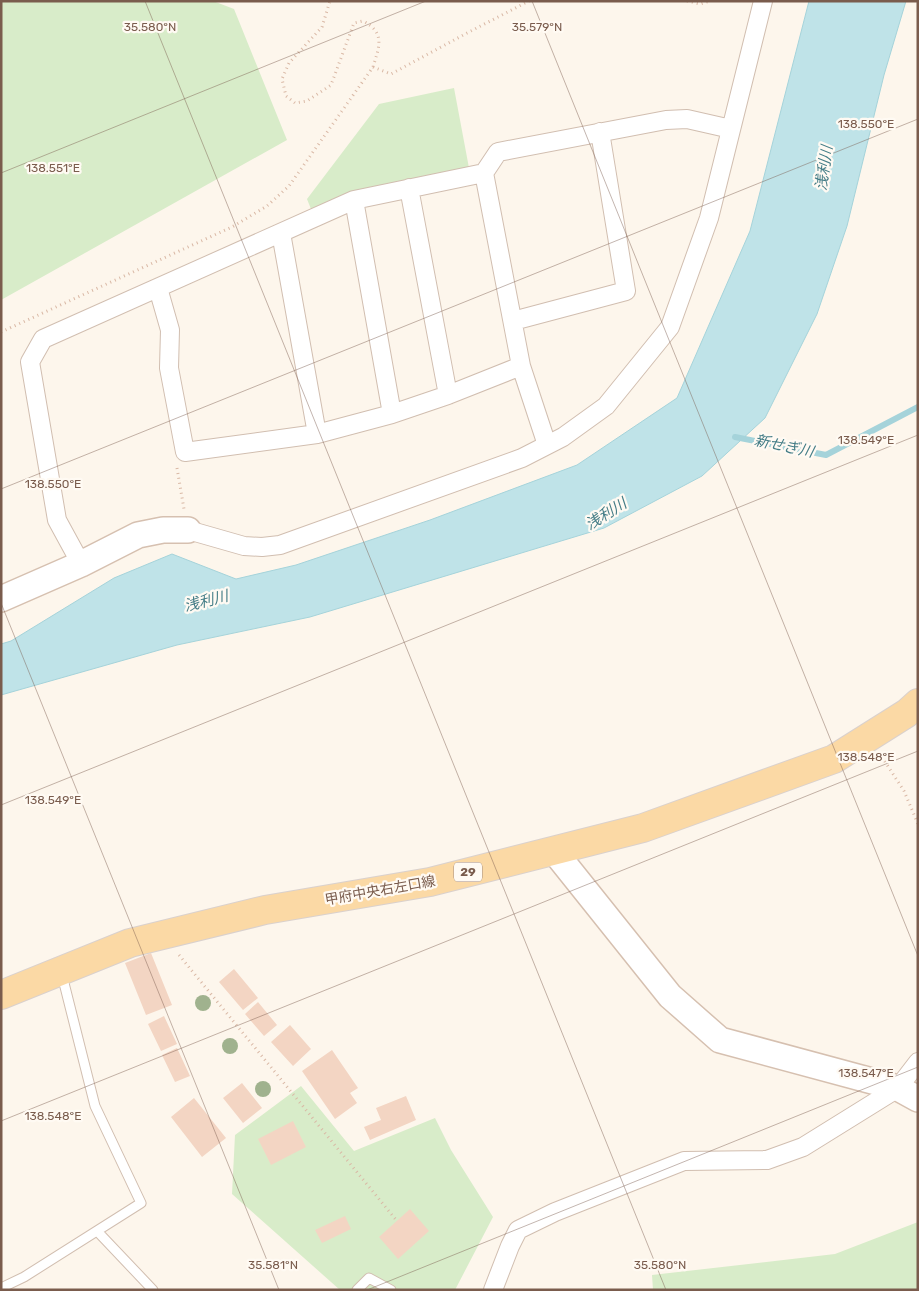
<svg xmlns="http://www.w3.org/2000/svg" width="919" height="1291" font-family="Rubik,'Noto Sans JP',sans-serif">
<rect width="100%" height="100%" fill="#fdf6ec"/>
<path fill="#d8ecc9" d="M1 1H213L234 9 287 140 1 300Z
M454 88 469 168 353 192 311 209 307 199 379 104Z
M301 1086 354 1151 435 1118 451 1150 493 1217 455 1290H340L232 1194 235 1135Z
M918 1222V1290H653L652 1275 835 1254Z"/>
<path fill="#bfe3e8" stroke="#a5d3da" d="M809 1H906L884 75 847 226 817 314 765 418 702 476 604 528 310 617 177 645 1 695V644L11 641 114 578 172 554 236 579 296 565 430 520 577 465 677 398 750 231Z"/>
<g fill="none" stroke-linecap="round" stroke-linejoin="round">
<path stroke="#a5d3da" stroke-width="6" d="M735 437 826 455 918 407"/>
</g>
<path fill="#f3d5c3" d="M151 953 172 1005 146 1015 125 963Z
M234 969 258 998 243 1010 219 982Z
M258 1002 277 1025 264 1036 245 1014Z
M164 1016 177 1044 161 1051 148 1024Z
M290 1025 311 1049 293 1066 271 1042Z
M177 1048 190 1076 175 1082 162 1055Z
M332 1050 358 1088 350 1093 357 1103 335 1119 302 1071Z
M242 1083 262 1108 243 1123 223 1098Z
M406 1096 416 1120 370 1140 364 1127 381 1120 376 1108Z
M194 1098 226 1138 202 1157 171 1117Z
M293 1121 306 1147 271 1165 258 1139Z
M410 1209 429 1231 398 1259 379 1237Z
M345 1216 351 1229 322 1243 315 1230Z"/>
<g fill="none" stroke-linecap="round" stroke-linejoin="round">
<g stroke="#d1beb0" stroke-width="11">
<path id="lane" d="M97 1231 153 1290
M1 1288 24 1277 141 1203 95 1106 62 975
M357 1290 369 1278 391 1290"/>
</g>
<g stroke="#d1beb0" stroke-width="20">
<path id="street" d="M409 188 448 395
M354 200 392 414
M281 233 317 434
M158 288 170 330 169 368 185 452 317 434 392 414 448 395 521 366
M513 321 626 291 600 132
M547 445 521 366 484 173 498 152 666 120 687 119 731 129
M188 530 244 546 262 547 280 545 522 458 563 437 606 406 670 327 709 218 763 1
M81 564 57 520 30 362 43 339 354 200 484 173
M493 1290 510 1246 518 1230 555 1212 684 1161 767 1160 803 1147 898 1088 918 1062"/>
</g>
<g stroke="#d6c0b0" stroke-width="28">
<path id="secondary" d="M1 599 81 564 138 535 163 530H188
M554 851 670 996 720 1040 898 1088 918 1099"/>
</g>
<g stroke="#dad1cd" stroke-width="30">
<path id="primary" d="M1 995 130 943 265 910 430 882 643 828 834 759 907 713 918 703"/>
</g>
<path stroke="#d9b8a5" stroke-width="3" stroke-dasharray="1 4" stroke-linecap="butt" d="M687 1 700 4 710 1
M373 67 391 74 467 33 529 1
M1 332 232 227 267 206 289 186 373 67C379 47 386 33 363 21L354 23 331 85 307 101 295 103 286 96 282 79 289 63 322 27 330 1
M177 468 184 509
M882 757 904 791 918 824
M179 955 397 1221"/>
<use href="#lane" stroke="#fff" stroke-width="9"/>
<use href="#street" stroke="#fff" stroke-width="18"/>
<use href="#secondary" stroke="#fff" stroke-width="25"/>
<use href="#primary" stroke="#fbd9a5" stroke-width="28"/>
</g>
<g fill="#a0b28e">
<circle cx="203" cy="1003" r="8"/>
<circle cx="230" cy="1046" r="8"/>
<circle cx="263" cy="1089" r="8"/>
</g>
<path fill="none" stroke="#7a5c4d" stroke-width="1" stroke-opacity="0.45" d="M145 1 666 1290M532 1 918 956M1 173 426 1M1 489 918 119M1 603 279 1290M1 805 918 435M1 1121 918 751M367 1290 918 1067"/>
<g text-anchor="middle" stroke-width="4.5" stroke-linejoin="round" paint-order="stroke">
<rect fill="#fffaf3" stroke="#a28b7f" stroke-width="1" x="454" y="862.5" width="28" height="19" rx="4"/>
<g font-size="12" font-weight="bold" fill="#7a5c4d">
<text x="468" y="876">29</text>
</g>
<g font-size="14" fill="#7a5c4d" stroke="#fffaf3">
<text transform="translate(380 890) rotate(-10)" y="5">甲府中央右左口線</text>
</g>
<g font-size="15" font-style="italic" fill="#437c86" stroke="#fffaf3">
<text transform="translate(824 168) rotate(-82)" y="5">浅利川</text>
<text transform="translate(784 446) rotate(12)" y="5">新せぎ川</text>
<text transform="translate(606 514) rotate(-32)" y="5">浅利川</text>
<text transform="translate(206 601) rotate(-14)" y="5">浅利川</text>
</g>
</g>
<g font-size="12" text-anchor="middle" fill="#7a5c4d" stroke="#fffaf3" stroke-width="4.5" stroke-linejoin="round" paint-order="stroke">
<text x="537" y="31">35.579°N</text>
<text x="150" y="31">35.580°N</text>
<text x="866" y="128">138.550°E</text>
<text x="53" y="172">138.551°E</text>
<text x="866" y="444">138.549°E</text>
<text x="53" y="488">138.550°E</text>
<text x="866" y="761">138.548°E</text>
<text x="53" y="804">138.549°E</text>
<text x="866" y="1077">138.547°E</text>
<text x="53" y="1120">138.548°E</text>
<text x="273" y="1269">35.581°N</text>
<text x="660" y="1269">35.580°N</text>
</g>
<rect width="919" height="1291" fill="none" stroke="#7a5c4d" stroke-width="5"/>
</svg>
